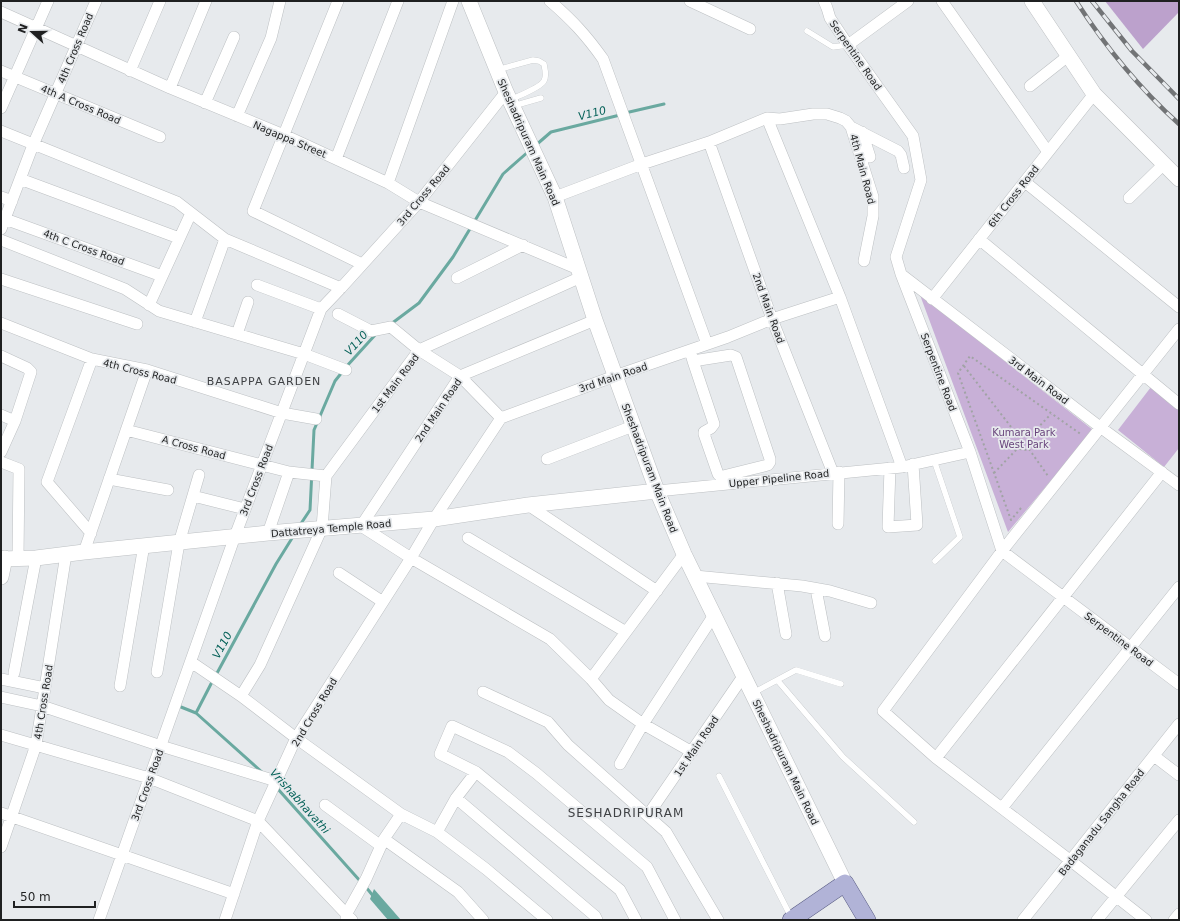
<svg xmlns="http://www.w3.org/2000/svg" width="1180" height="921" font-family="'DejaVu Sans',sans-serif">
<rect width="100%" height="100%" fill="#e7eaed"/>
<path fill="#c8b0d7" d="M920 295 1093 430 1008 532Z
M1151 387 1179 409V448L1164 467 1118 430Z"/>
<path fill="#bca1cc" d="M1105 1H1179V12L1143 49Z"/>
<path fill="#6aa9a0" d="M374 889 401 920H388L370 899Z"/>
<g fill="none" stroke-linecap="round" stroke-linejoin="round">
<path stroke="#6aa9a0" stroke-width="3" d="M625 113 664 104
M536 145 551 132 620 115
M391 324 419 303 453 257 503 174 529 151
M346 367 376 334
M300 525 310 510 314 430 335 381 343 371
M216 675 276 564 294 535
M181 707 196 713 263 773
M196 713 213 680
M277 788 361 882
M365 886 374 897"/>
<g stroke="#bdc0c3" stroke-width="6">
<path id="lane" d="M807 31 833 47 848 45
M497 70 533 60 539 61 544 64C545 70 547 76 544 81 540 88 518 96 510 100
M513 106 541 98
M934 460 960 537 935 561
M778 681 843 757 914 822
M753 693 796 670 841 684
M719 776 791 917"/>
</g>
<g stroke="#bdc0c3" stroke-width="12">
<path id="street" d="M338 1 253 211 362 264
M550 1C572 20 586 35 603 59L707 344
M690 1 750 29
M824 1 827 8 830 18 848 45 913 136 921 180 896 257 901 274 970 452 1002 551 1179 684
M942 1 1048 152
M1 12 170 88 284 135 388 183 419 202 578 269
M848 45 908 1
M1 71 160 137
M130 71 160 1
M1030 86 1068 56
M170 88 206 1
M205 103 234 37
M1 108 48 1
M237 116 271 38 280 1
M767 118 840 297 902 467
M851 127 898 151 901 155 904 168
M1 131 177 202 225 239 341 288
M862 132 870 157
M709 142 772 319 833 473
M336 159 398 1
M20 179 179 238
M1025 182 1179 307
M388 183 453 1
M1 197 12 201
M555 197 642 164 709 142 767 118 780 119 813 114H827L840 118 846 121 851 127 873 197V216L864 261
M1129 198 1164 164
M5 219 162 276
M1 229 33 145 96 1
M979 239 1179 404
M1 240 125 289 159 311 304 354 346 370
M902 275 1100 427 1179 485
M457 278 523 245
M1 279 137 324
M257 285 321 309
M932 299 1094 94
M149 305 191 213
M338 314 371 331 391 327 419 350 460 376 501 418
M595 320 460 376 361 526 411 558 550 639 591 679 609 700 643 724 692 752
M195 322 225 239
M1 323 92 359 147 370 282 413 316 419
M237 334 248 302
M690 351 693 361 714 424 711 428 704 432V434L718 474 720 476H723L768 465 770 462V459L736 357 731 355 693 361
M1 356 27 368 31 372 15 421 1 452
M1 415 15 421
M126 430 289 472
M547 459 633 426
M1 462 19 469 18 558
M890 468 888 527 917 525 913 464
M109 479 168 490
M657 491 902 467 970 452
M193 496 245 509
M528 505 657 591
M838 524 839 472
M91 533 47 482 92 359
M268 533 289 472 326 476 419 350 581 277
M468 538 626 632
M84 552 147 370
M339 573 383 602
M695 576 802 586 830 591 871 603
M777 583 786 634
M816 589 825 636
M191 662 241 696 296 738 401 814 384 839 366 879 347 913 346 919
M157 672 179 543 199 475
M14 673 36 558
M1 679 45 688
M591 679 684 554
M120 686 144 545
M483 692 548 722 568 745 666 832 718 920
M241 696 260 665 322 528 326 476
M1 697 42 706 161 746 276 781
M1 735 149 778 258 821 352 920
M1154 756 1179 775
M936 758 1162 472
M620 764 643 724 714 615
M456 798 595 916 597 920
M325 805 381 846
M1002 808 1179 587
M1 813 234 894
M401 814 437 832 486 869 547 920
M648 815 744 675
M437 832 456 798 476 772
M384 839 458 892 483 920
M1 847 36 745 66 554
M99 920 235 536 321 309 341 288 419 202 506 92
M225 920 258 821 296 738 411 558 434 519 501 418 615 376 728 337 772 319 840 297
M636 920 620 890 476 772 440 754 452 726 508 752 536 773 647 867 675 920
M1023 920 1179 724
M1097 920 1179 820
M1146 920 1071 861 936 758 883 711 1002 551 1179 329
M1174 920 1179 914"/>
</g>
<g stroke="#bdc0c3" stroke-width="16">
<path id="secondary" d="M469 1 506 92 555 197 595 320 657 491 684 554 845 883
M1032 1 1094 94 1179 179
M1 559 36 558 84 552 268 533 434 519 528 505 657 491
M1 577 5 558"/>
</g>
<g stroke="#5c5f86" stroke-width="18">
<path id="primary" d="M791 920 845 883 867 920"/>
</g>
<path stroke="#a1a3a5" stroke-width="2" stroke-dasharray="2 3" stroke-linecap="butt" d="M964 366 1018 436
M1016 442a8 8 0 1 1 16 0a8 8 0 1 1-16 0Z
M1030 436 1051 414
M1029 449 1048 476
M994 473 1018 448
M1021 508 1011 520 958 373 970 356 1082 435"/>
<use href="#lane" stroke="#fff" stroke-width="5.5"/>
<use href="#street" stroke="#fff" stroke-width="11"/>
<use href="#secondary" stroke="#fff" stroke-width="15"/>
<use href="#primary" stroke="#b1b3d7" stroke-width="17"/>
<g stroke="#727476" stroke-width="4.5">
<path id="rail" d="M1076 1C1105 46 1139 88 1179 124
M1092 1 1132 51 1179 99"/>
</g>
<use href="#rail" stroke="#e7eaed" stroke-width="3" stroke-dasharray="9" stroke-linecap="butt"/>
</g>
<g text-anchor="middle" stroke-width="3.5" stroke-linejoin="round" paint-order="stroke">
<g font-size="10" fill="#1f2021" stroke="#e7eaed">
<text transform="translate(75 48) rotate(-67)" y="4">4th Cross Road</text>
<text transform="translate(856 55) rotate(55)" y="4">Serpentine Road</text>
<text transform="translate(81 104) rotate(23)" y="4">4th A Cross Road</text>
<text transform="translate(290 139) rotate(23)" y="4">Nagappa Street</text>
<text transform="translate(529 142) rotate(66)" y="4">Sheshadripuram Main Road</text>
<text transform="translate(863 169) rotate(75)" y="4">4th Main Road</text>
<text transform="translate(423 195) rotate(-50)" y="4">3rd Cross Road</text>
<text transform="translate(1013 196) rotate(-52)" y="4">6th Cross Road</text>
<text transform="translate(84 247) rotate(20)" y="4">4th C Cross Road</text>
<text transform="translate(769 308) rotate(70)" y="4">2nd Main Road</text>
<text transform="translate(140 371) rotate(14)" y="4">4th Cross Road</text>
<text transform="translate(939 372) rotate(69)" y="4">Serpentine Road</text>
<text transform="translate(613 377) rotate(-19)" y="4">3rd Main Road</text>
<text transform="translate(1039 380) rotate(37)" y="4">3rd Main Road</text>
<text transform="translate(395 383) rotate(-53)" y="4">1st Main Road</text>
<text transform="translate(438 410) rotate(-56)" y="4">2nd Main Road</text>
<text transform="translate(194 447) rotate(15)" y="4">A Cross Road</text>
<text transform="translate(650 468) rotate(69)" y="4">Sheshadripuram Main Road</text>
<text transform="translate(779 478) rotate(-6)" y="4">Upper Pipeline Road</text>
<text transform="translate(256 480) rotate(-69)" y="4">3rd Cross Road</text>
<text transform="translate(331 528) rotate(-5)" y="4">Dattatreya Temple Road</text>
<text transform="translate(1119 639) rotate(37)" y="4">Serpentine Road</text>
<text transform="translate(43 702) rotate(-81)" y="4">4th Cross Road</text>
<text transform="translate(314 712) rotate(-59)" y="4">2nd Cross Road</text>
<text transform="translate(696 746) rotate(-56)" y="4">1st Main Road</text>
<text transform="translate(786 762) rotate(64)" y="4">Sheshadripuram Main Road</text>
<text transform="translate(147 785) rotate(-70)" y="4">3rd Cross Road</text>
<text transform="translate(1101 822) rotate(-52)" y="4">Badaganadu Sangha Road</text>
</g>
<g font-size="10" fill="#69457c" stroke="#e7eaed">
<text x="1024" y="436">Kumara Park<tspan x="1024" dy="12">West Park</tspan></text>
</g>
<g font-size="11" font-style="italic" fill="#066259" stroke="#e7eaed">
<text transform="translate(592 113) rotate(-14)" y="4">V110</text>
<text transform="translate(356 343) rotate(-48)" y="4">V110</text>
<text transform="translate(222 645) rotate(-62)" y="4">V110</text>
<text transform="translate(300 801) rotate(48)" y="4">Vrishabhavathi</text>
</g>
<g font-size="11" letter-spacing="1" fill="#3f4144" stroke="#e7eaed">
<text x="264" y="385">BASAPPA GARDEN</text>
</g>
<g font-size="12" letter-spacing="1" fill="#3f4144" stroke="#e7eaed">
<text x="626" y="817">SESHADRIPURAM</text>
</g>
</g>
<rect width="1180" height="921" fill="none" stroke="#1f2021" stroke-width="4"/>
<g transform="translate(32 32) rotate(291)" stroke="#e7eaed" stroke-width="3" paint-order="stroke">
<path d="M0-3L7 15L0 10L-7 15Z" fill="#1f2021"/>
<text y="-6" font-size="11" font-weight="bold" text-anchor="middle" fill="#1f2021">N</text>
</g>
<path d="M14 901v6h81v-6" fill="none" stroke="#1f2021" stroke-width="2"/>
<text x="20" y="901" font-size="12" fill="#1f2021" stroke="#e7eaed" stroke-width="3" paint-order="stroke">50 m</text>
</svg>
